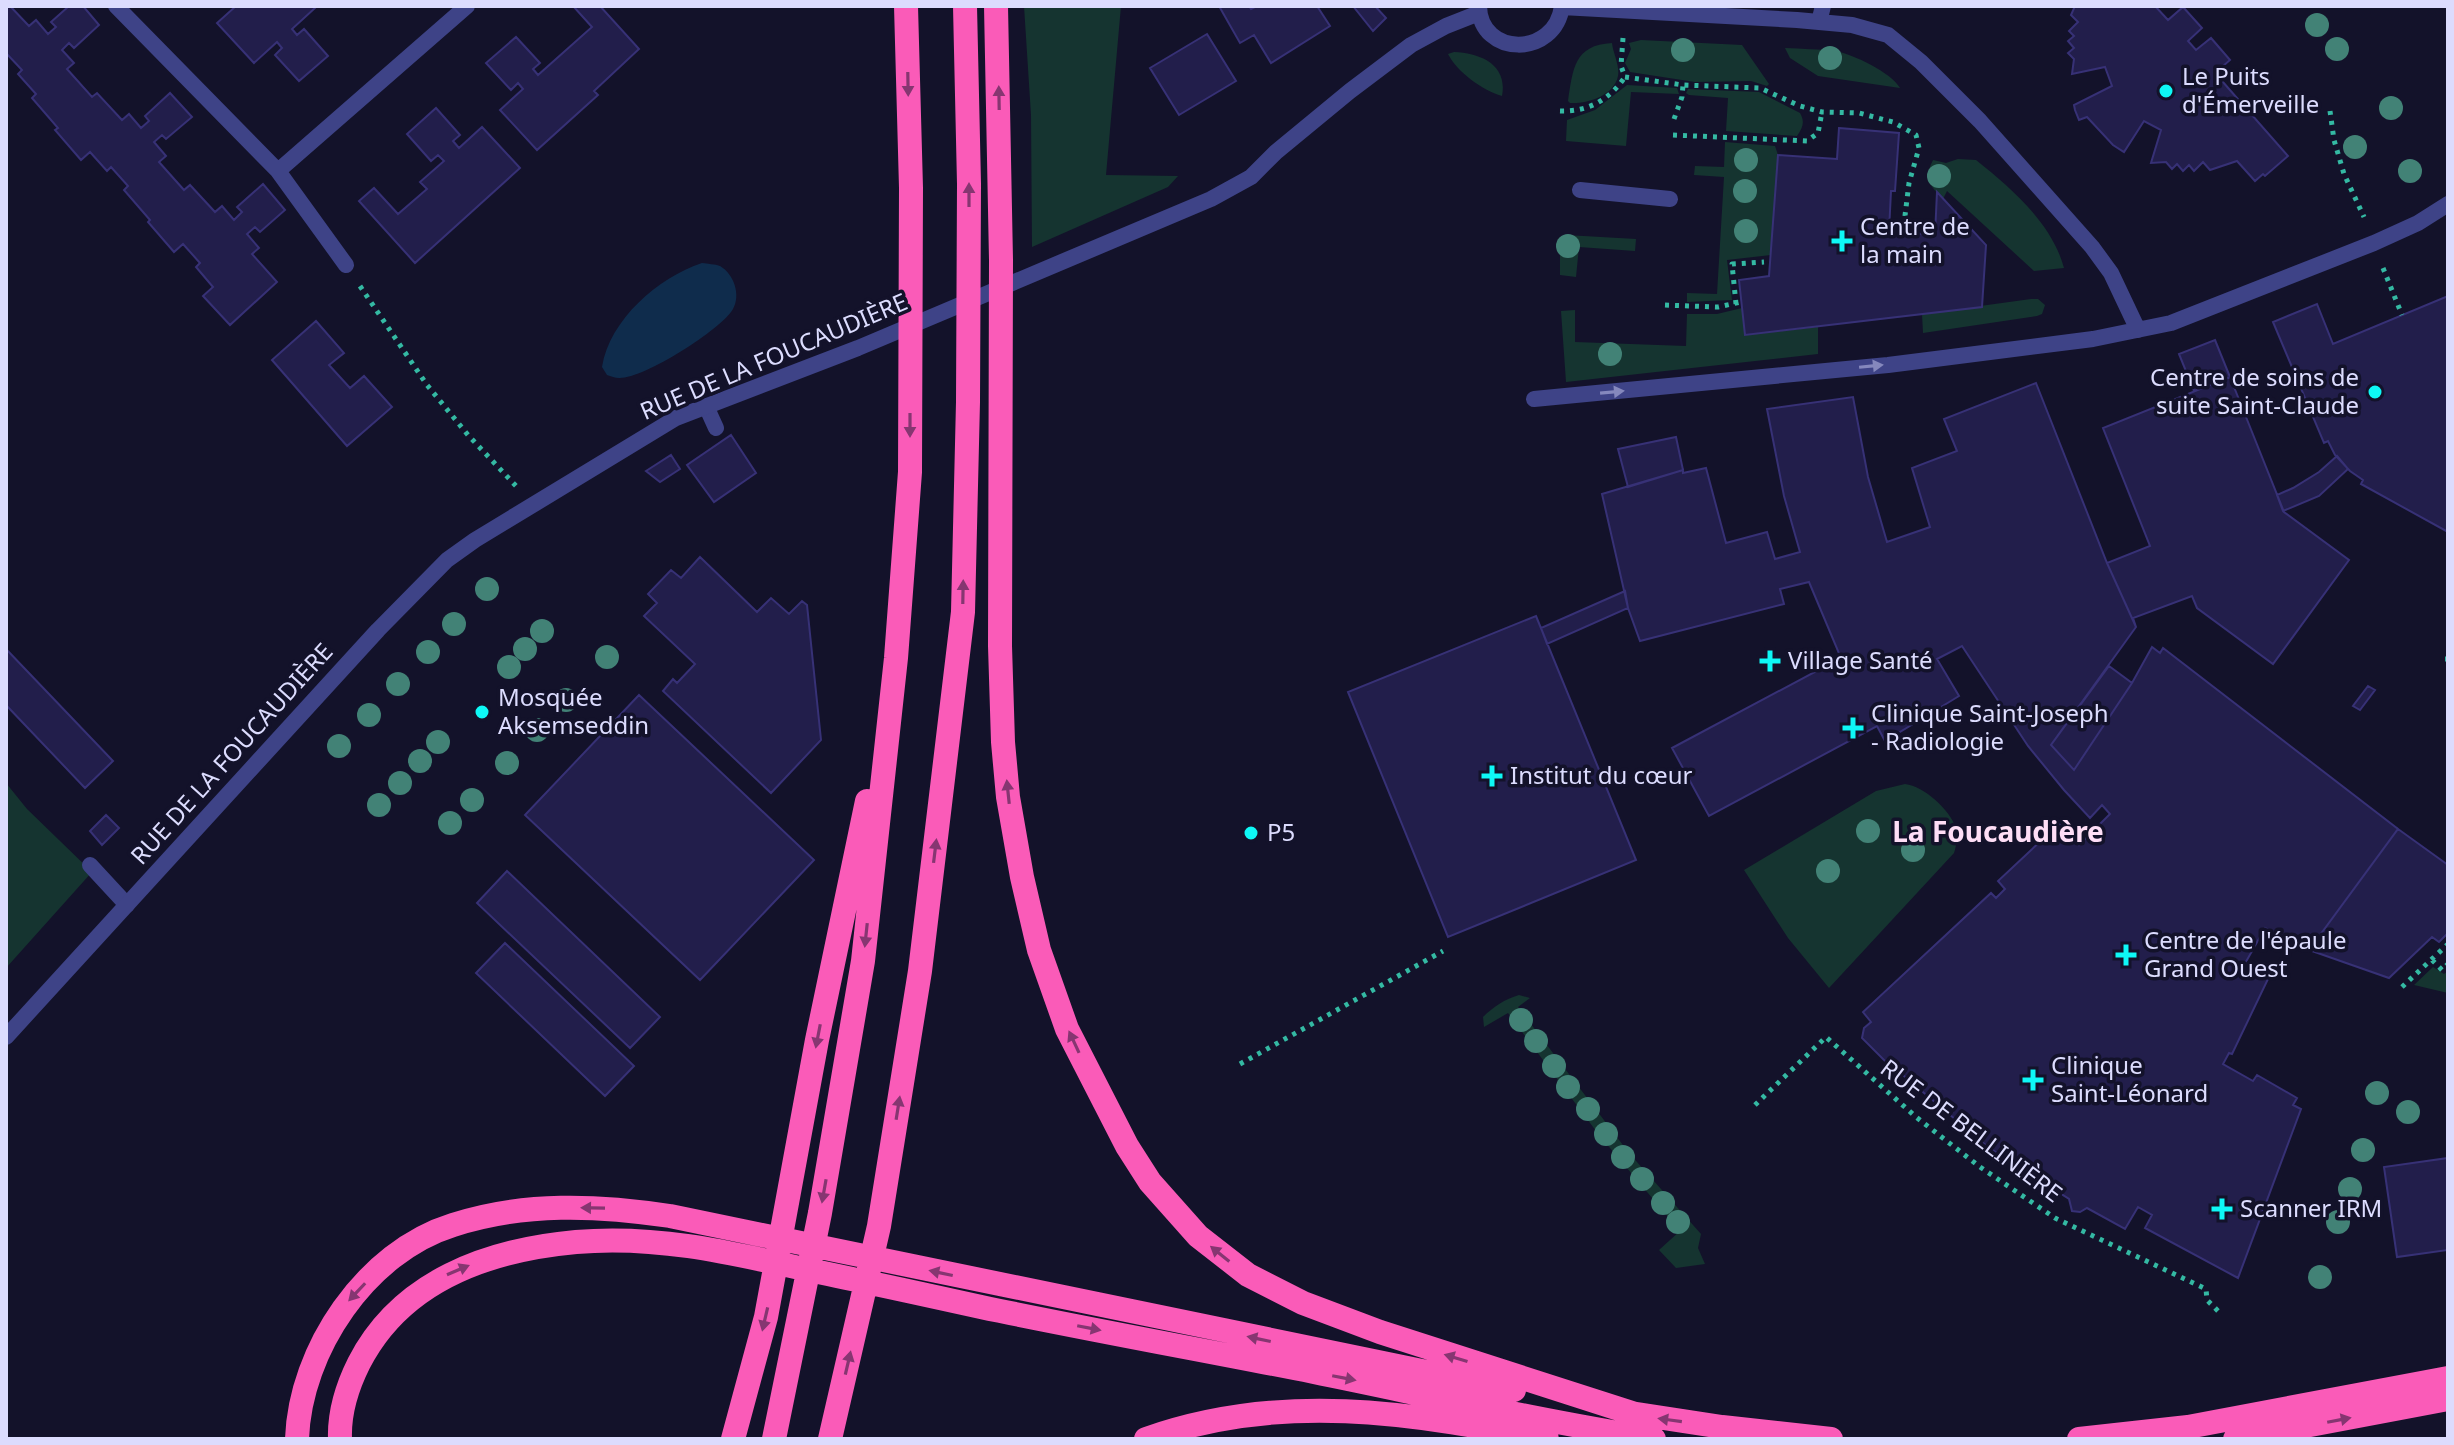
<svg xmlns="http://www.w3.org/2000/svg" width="2454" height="1445" font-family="'Noto Sans',sans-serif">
<rect width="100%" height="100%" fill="#13122a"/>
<path fill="#153430" d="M1024 6H1121L1106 175 1178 176 1168 187 1032 247 1031 115Z
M1641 40 1742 45 1769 84 1767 86 1751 81 1695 82 1630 72 1625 63 1631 49 1629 43Z
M1612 43C1613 53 1620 66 1618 76 1614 96 1587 104 1570 103L1568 101C1573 69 1574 45 1612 43Z
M1785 48C1801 49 1819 49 1835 51 1853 54 1892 73 1900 88L1818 76 1790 58Z
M1454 52C1481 53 1508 65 1502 96 1482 90 1457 72 1448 54Z
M1627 85 1677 88 1679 94 1631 92 1626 146 1566 141 1567 120 1595 110Z
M1688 89 1759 92 1800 113C1805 122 1803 127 1797 136L1726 131 1728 98 1689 95 1686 93Z
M1725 142 1775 146 1778 155 1771 255 1727 260 1732 300 1687 302V293L1717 294 1724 177 1694 175 1695 166 1724 167Z
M1958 159 1976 160C2011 188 2052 223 2064 268L2034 271 1947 191 1943 199C1929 184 1923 180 1933 160L1946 163Z
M1566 235 1636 239 1635 251 1579 247 1576 277 1560 275V246Z
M2031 299H2038L2045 305 2042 314 2037 316 1923 333 1922 314Z
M1742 308 1746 335 1818 327V354L1566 382 1561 311 1575 310V342L1686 346 1687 314H1717Z
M6 783 27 809 92 872 6 968Z
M1905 784C1924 786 1950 810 1956 828 1959 836 1956 846 1954 853L1829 988 1788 938 1744 870 1876 791Z
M2433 967 2444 974 2448 971V993L2414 985Z
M1519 995 1530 998 1518 1007 1629 1153 1701 1234 1698 1248 1705 1264 1676 1268 1659 1250 1680 1231 1599 1135 1508 1013 1484 1027 1483 1017C1493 1007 1505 999 1519 995Z"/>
<path fill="#0f2c4c" d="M702 263C708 264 715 264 720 266 734 274 741 295 733 309 721 330 643 379 619 378 615 378 611 376 607 375L602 367C610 319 658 278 702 263Z"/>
<path fill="#221e4b" stroke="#373176" stroke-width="2" d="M6 6H10L29 26 36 20 48 34 56 27 51 22 69 6H83L99 25 74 48 69 43 62 50 74 63 67 69 92 97 97 93 122 120 129 114 141 128 149 121 145 116 170 93 192 117 166 139 162 135 154 142 166 156 159 162 184 190 190 185 215 212 222 206 234 220 242 212 237 207 263 184 285 210 260 232 255 227 247 234 259 248 252 254 277 282 230 325 203 296 213 287 196 267 200 263 183 244 174 252 148 222 150 220 124 190 128 186 111 167 107 171 90 152 81 160 55 130 58 128 32 98 36 94 18 74 22 70 6 53Z
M236 6H313L315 8 292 29 297 35 304 29 328 56 299 81 275 55 282 48 277 42 254 63 217 23Z
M573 6H600L639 49 594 91 598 95 537 150 500 110 523 89 518 83 511 90 486 63 516 37 540 63 533 69 538 75 592 27Z
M1219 6H1249L1251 9 1257 6H1317L1330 26 1271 63 1254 35 1240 43Z
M1353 6H1375L1386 18 1373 31Z
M2075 6H2155L2168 20 2183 7 2202 28 2188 41 2196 50 2211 38 2230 60 2215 73 2288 156 2265 176 2263 174 2255 181 2237 161 2210 170 2203 162 2194 171 2189 165 2183 171 2177 164 2172 169 2166 162 2151 163 2161 130 2144 121 2124 152 2113 145 2087 117 2079 120 2075 110 2074 105 2112 86 2105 67 2072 74 2074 59 2068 53 2074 48 2068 41 2074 36 2069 31 2078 22 2071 15Z
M1207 34 1236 81 1179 115 1150 68Z
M436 108 460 135 453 141 459 148 482 127 520 168 415 263 359 201 374 188 398 214 427 189 420 182 444 161 438 155 431 161 407 134Z
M1839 128 1899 133 1895 191H1891L1889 231 1935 235 1937 192 1986 245 1982 307 1745 335 1739 280 1769 276 1778 155 1837 159Z
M2448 296V532L2361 484 2363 480 2350 471 2335 455 2328 441 2324 443 2273 322 2317 304 2333 344Z
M316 321 344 353 329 365 350 388 364 376 392 407 347 446 272 360Z
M2215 340 2230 377 2194 391 2179 354Z
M2230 377 2284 512 2349 560 2273 664 2197 608 2192 596 2133 618 2136 627 2107 563 2150 546 2103 428Z
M2036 383 2107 563 2136 627 2051 745 2074 770 2132 683 2152 647 2160 653 2163 648 2398 829 2309 950 2265 928 2243 967 2268 979 2232 1054 2229 1053 2223 1064 2253 1081 2257 1075 2297 1098 2293 1105 2301 1109 2238 1278 2145 1228 2152 1215 2138 1207 2125 1229 2087 1208 2080 1212 2072 1211 2069 1199 1988 1147 1898 1071 1896 1072 1862 1038 1864 1028 1871 1022 1863 1012 1991 893 1996 898 2005 889 1998 881 2059 824 2079 845 2110 814 2102 805 2090 818 2064 790 2028 746 1962 646 1937 659 1959 696 1885 741 1877 726 1709 816 1672 748 1841 658 1809 582 1780 589 1784 604 1640 641 1628 608 1602 494 1683 470V473L1706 468 1726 543 1767 532 1775 559 1800 552 1784 496 1767 409 1853 397 1868 477 1887 542 1930 527 1912 468 1957 451 1944 419Z
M731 435 756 473 714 502 687 465Z
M1676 437 1683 470 1628 487 1618 449Z
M671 455 680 469 660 482 646 471Z
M2337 456 2348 469 2319 496 2283 511 2277 495 2293 488 2319 472Z
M700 557 757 612 771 598 789 614 802 601 807 605 821 740 771 793 663 691 673 679 677 683 695 664 644 616 657 603 648 594 671 570 681 578Z
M1625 591 1628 608 1547 644 1541 628Z
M1536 616 1636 860 1448 937 1348 692Z
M1536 616 1636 860 1448 937 1348 692Z
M6 649 113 761 85 788 6 705Z
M2109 666 2132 683 2074 770 2051 745Z
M2368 686 2375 690 2360 710 2353 706Z
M639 695 814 860 700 980 525 815Z
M106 815 119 828 102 845 90 831Z
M2398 829 2448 865V933L2439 942 2432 937 2389 978 2309 950Z
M507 871 660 1017 630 1048 477 903Z
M505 943 634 1066 605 1096 476 973Z
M2448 1158V1250L2397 1257 2384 1167Z"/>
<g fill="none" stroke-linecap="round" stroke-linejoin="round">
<path stroke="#34b9a3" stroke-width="5" stroke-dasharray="4 6" stroke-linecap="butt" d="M1623 38 1621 66 1625 77
M1625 77 1683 85 1760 88 1800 106 1822 112 1859 113 1893 122 1916 135 1919 148 1909 183 1903 232
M1560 111C1588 112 1609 100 1625 77
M2330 111 2334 140 2344 174 2364 217
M1674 119 1682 97 1683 85
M1673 135 1807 141 1818 133 1822 112
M2383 268 2402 315
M360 286 427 385 468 435 516 486
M1736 304 1732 264 1764 262
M1665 305 1718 307 1741 302
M2445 659H2448
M2432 960 2442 970 2448 964
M2402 987 2448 944
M1240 1064 1443 951
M1755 1105 1826 1037 1916 1117 1980 1167 2055 1218 2206 1289 2207 1300 2221 1314"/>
<path stroke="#3e4387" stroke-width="16" d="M1580 190 1670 199
M706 406 716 428
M90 865 127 905"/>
<path stroke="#3e4387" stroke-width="16" d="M116 6 278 171 346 265
M1479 6C1480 57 1555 58 1562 6
M1562 7 1797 20 1852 25 1888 35 1921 62 1980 121 2092 247 2111 273 2138 330
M1819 22 1823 6
M278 171 467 6
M1534 399 1888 365 2093 339 2171 323 2374 243 2418 223 2448 204
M6 1037 378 630 447 560 475 540 676 418 858 348 1211 199 1251 177 1276 152 1350 91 1411 45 1446 26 1479 13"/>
<path stroke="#fa5bb8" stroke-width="24" d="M996 6 1001 260 1000 646 1003 742 1008 797 1022 877 1039 950 1067 1029 1127 1146 1150 1182 1198 1236 1248 1275 1303 1303 1380 1332 1638 1415
M1624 1412 1722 1427 1831 1439
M297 1439C300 1350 366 1252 453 1225 524 1202 597 1205 670 1216L1514 1390
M340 1439C339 1412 347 1387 359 1363 401 1281 488 1250 576 1242 654 1235 728 1252 804 1269 863 1281 922 1294 981 1307 1091 1330 1203 1350 1314 1372 1427 1395 1540 1421 1654 1439
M733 1439 766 1317 817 1040 867 801
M774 1439 820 1213 863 961 896 658 910 472 911 188 906 6
M830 1439 879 1226 920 971 963 612 968 402 969 184 965 6
M1146 1439C1282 1391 1409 1413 1547 1439
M2079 1439 2188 1427 2448 1378
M2235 1439 2448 1399"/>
</g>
<g fill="#428276">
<circle cx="2317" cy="25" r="12"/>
<circle cx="2337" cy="49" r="12"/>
<circle cx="1683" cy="50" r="12"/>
<circle cx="1830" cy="58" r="12"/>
<circle cx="2391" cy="108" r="12"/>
<circle cx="2355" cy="147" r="12"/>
<circle cx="1746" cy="160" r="12"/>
<circle cx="2410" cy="171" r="12"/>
<circle cx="1939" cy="176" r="12"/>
<circle cx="1745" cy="191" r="12"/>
<circle cx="1746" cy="231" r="12"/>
<circle cx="1568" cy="246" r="12"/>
<circle cx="1610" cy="354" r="12"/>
<circle cx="487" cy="589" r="12"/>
<circle cx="454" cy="624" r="12"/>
<circle cx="542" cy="631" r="12"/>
<circle cx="525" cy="649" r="12"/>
<circle cx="428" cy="652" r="12"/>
<circle cx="607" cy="657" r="12"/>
<circle cx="509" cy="667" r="12"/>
<circle cx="398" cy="684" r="12"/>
<circle cx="566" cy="700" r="12"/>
<circle cx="369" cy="715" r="12"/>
<circle cx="537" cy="730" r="12"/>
<circle cx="438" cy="742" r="12"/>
<circle cx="339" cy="746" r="12"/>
<circle cx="420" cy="761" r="12"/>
<circle cx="507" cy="763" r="12"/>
<circle cx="400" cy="783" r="12"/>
<circle cx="472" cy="800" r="12"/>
<circle cx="379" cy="805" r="12"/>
<circle cx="450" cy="823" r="12"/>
<circle cx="1868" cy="831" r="12"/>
<circle cx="1913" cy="850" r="12"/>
<circle cx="1828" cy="871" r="12"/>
<circle cx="1521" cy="1020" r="12"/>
<circle cx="1536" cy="1041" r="12"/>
<circle cx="1554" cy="1066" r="12"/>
<circle cx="1568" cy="1087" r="12"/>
<circle cx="2377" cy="1093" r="12"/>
<circle cx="1588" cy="1109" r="12"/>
<circle cx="2408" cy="1112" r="12"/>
<circle cx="1606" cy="1134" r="12"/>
<circle cx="2363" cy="1150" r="12"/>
<circle cx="1623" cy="1157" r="12"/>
<circle cx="1642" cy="1179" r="12"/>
<circle cx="2350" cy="1189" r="12"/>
<circle cx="1663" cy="1203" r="12"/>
<circle cx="1678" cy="1222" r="12"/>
<circle cx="2338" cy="1222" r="12"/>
<circle cx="2320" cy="1277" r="12"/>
</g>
<defs><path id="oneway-solid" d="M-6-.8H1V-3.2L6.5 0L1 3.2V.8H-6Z" transform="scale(2)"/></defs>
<g fill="#863671">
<use href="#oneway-solid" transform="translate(908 84) rotate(89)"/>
<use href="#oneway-solid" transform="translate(999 98) rotate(-91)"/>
<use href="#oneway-solid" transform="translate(969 195) rotate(-90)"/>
<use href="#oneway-solid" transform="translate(910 425) rotate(90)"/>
<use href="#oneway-solid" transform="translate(963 592) rotate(-89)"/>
<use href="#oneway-solid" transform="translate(1008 792) rotate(-96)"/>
<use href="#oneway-solid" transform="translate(935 851) rotate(-83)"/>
<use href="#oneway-solid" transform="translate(866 935) rotate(96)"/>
<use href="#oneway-solid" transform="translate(818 1036) rotate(101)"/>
<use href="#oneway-solid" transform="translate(1074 1042) rotate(-115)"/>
<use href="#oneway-solid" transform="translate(898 1108) rotate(-81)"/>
<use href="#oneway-solid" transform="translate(824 1191) rotate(100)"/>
<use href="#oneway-solid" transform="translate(593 1208) rotate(-179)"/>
<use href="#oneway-solid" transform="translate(1220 1254) rotate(-141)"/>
<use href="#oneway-solid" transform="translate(458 1270) rotate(-23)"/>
<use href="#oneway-solid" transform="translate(941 1273) rotate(-168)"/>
<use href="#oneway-solid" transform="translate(357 1292) rotate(133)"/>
<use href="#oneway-solid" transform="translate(765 1319) rotate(103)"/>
<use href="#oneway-solid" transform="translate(1089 1328) rotate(11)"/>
<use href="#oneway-solid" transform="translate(1259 1339) rotate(-168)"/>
<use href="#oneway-solid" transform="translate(1456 1358) rotate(-163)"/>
<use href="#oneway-solid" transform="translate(848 1363) rotate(-77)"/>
<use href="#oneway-solid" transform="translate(1344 1378) rotate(11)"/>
<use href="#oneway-solid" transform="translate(1670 1420) rotate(-172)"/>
<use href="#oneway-solid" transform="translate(2339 1420) rotate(-11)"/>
</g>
<g fill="#8588bd">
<use href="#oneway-solid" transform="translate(1871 366) rotate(-6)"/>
<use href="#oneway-solid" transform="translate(1612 392) rotate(-5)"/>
</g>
<g fill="#0ef8f6" stroke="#13122a" stroke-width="3">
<circle cx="2166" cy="91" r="8"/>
<path d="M1838 229h8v8h8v8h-8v8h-8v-8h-8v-8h8z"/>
<circle cx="2375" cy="392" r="8"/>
<path d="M1766 649h8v8h8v8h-8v8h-8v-8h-8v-8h8z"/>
<circle cx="482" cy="712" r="8"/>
<path d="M1849 716h8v8h8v8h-8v8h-8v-8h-8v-8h8z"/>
<path d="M1488 764h8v8h8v8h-8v8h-8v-8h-8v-8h8z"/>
<circle cx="1251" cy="833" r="8"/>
<path d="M2122 943h8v8h8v8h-8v8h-8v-8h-8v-8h8z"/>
<path d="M2029 1068h8v8h8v8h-8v8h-8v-8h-8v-8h8z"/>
<path d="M2218 1197h8v8h8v8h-8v8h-8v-8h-8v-8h8z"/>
</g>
<g text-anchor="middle" stroke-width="7" stroke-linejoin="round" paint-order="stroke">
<g font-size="24" fill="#dcdcfe" stroke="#13122a" text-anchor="start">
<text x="2182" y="85">Le Puits<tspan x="2182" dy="28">d'Émerveille</tspan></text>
<text x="1860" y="235">Centre de<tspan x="1860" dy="28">la main</tspan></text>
<text x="2359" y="386" text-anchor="end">Centre de soins de<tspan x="2359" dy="28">suite Saint-Claude</tspan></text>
<text x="1788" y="669">Village Santé</text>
<text x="498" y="706">Mosquée<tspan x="498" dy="28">Aksemseddin</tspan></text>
<text x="1871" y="722">Clinique Saint-Joseph<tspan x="1871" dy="28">- Radiologie</tspan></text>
<text x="1510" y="784">Institut du cœur</text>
<text x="1267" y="841">P5</text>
<text x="2144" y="949">Centre de l'épaule<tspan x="2144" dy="28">Grand Ouest</tspan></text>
<text x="2051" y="1074">Clinique<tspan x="2051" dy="28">Saint-Léonard</tspan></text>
<text x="2240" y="1217">Scanner IRM</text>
</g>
<g font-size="24" fill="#dcdcfe" stroke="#13122a">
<text transform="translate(774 357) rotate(-23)" y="8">RUE DE LA FOUCAUDIÈRE</text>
<text transform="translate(232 754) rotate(-48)" y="8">RUE DE LA FOUCAUDIÈRE</text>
<text transform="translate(1971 1131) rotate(37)" y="8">RUE DE BELLINIÈRE</text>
</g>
<g font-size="28" font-weight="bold" fill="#fedef6" stroke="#13122a">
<text x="1998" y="842">La Foucaudière</text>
</g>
</g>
<rect width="2454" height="1445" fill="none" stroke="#dcdcfe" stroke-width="16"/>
</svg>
